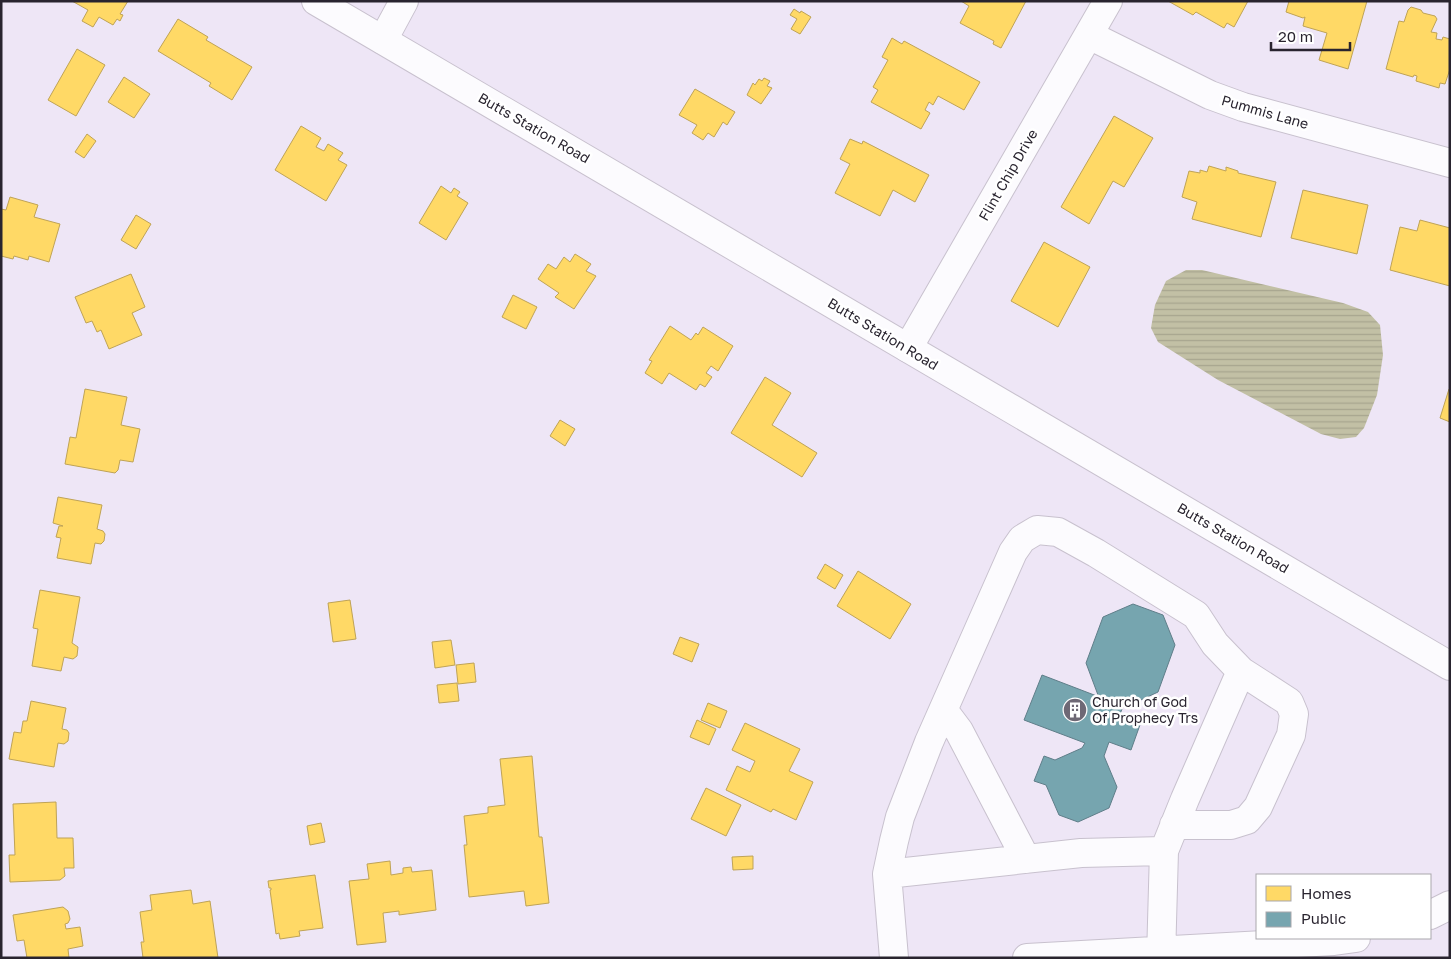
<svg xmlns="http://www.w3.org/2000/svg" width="1451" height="959" font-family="'Golos Text',sans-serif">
<defs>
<pattern id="water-rules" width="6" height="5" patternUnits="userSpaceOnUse" patternTransform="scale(1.25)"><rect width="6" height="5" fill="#c2c0a5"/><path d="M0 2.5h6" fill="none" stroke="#a7a58e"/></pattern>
</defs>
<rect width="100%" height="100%" fill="#eee6f6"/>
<path fill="url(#water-rules)" d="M1186 270H1202L1343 303 1368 312 1380 325 1383 355 1377 395 1364 428 1356 437 1340 439 1321 434 1218 380 1158 342 1151 328 1155 305 1166 281Z"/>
<path fill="#ffd966" stroke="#bfa356" d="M72 1H128L120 14 123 15 120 21 117 19 113 25 99 17 93 27 82 21 88 10Z
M961 1H1026L1001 48 993 44 994 41 960 23 969 6Z
M1168 1H1248L1234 27 1227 23 1224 28 1196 12 1193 15Z
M1289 1H1367L1348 69 1319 60 1327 33 1303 26 1305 17 1303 18 1286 12Z
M1411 7 1421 10 1423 13 1435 16 1437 19 1431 32 1437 33 1436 39 1442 40 1443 37 1450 39V69L1445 84 1440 83 1439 88 1416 81 1417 76 1414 75 1413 77 1386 69 1399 21 1404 22 1408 10Z
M794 9 800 13 801 11 811 17 800 34 791 29 797 19 790 15Z
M178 19 208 37 206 40 252 67 232 100 209 86 211 83 158 51Z
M892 38 902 44 904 41 980 82 964 110 938 96 933 105 929 102 925 110 930 113 921 129 871 102 878 90 873 87 888 60 882 57Z
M77 49 105 65 76 116 48 100Z
M124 77 150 94 134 118 108 102Z
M764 78 770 81 767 86 772 88 761 104 747 95 753 83 755 85 759 79 762 81Z
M695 89 735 112 727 125 723 122 714 137 708 133 703 140 692 133 697 125 679 115Z
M1114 116 1153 138 1124 187 1113 181 1089 224 1061 207Z
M301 126 321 138 316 147 324 151 328 144 343 153 338 160 347 165 326 201 275 170Z
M87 134 96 141 84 158 75 152Z
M850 139 862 144 863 141 929 175 915 202 893 190 880 216 835 193 850 164 840 159Z
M1209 166 1226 171V167L1238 171V173L1276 182 1261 237 1192 219 1197 202 1182 197 1189 171 1200 173V170L1207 172Z
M441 186 451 193 454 188 460 192 457 196 468 203 446 240 419 223Z
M1303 190 1368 205 1357 254 1291 238Z
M10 197 38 205 34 217 60 224 49 262 29 256 28 260 14 256 13 259 1 256V209L6 210Z
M136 215 151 224 136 249 121 240Z
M1420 220 1450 228V286L1390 270 1400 227 1417 231Z
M1044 242 1090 267 1058 327 1011 301Z
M575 254 591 264 586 271 596 276 574 309 555 297 559 293 538 279 548 264 556 269 564 257 570 262Z
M131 274 145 307 132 313 142 335 109 349 101 330 97 332 92 321 86 323 75 297Z
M513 295 537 307 526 329 502 317Z
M670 326 691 340 696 333 698 335 703 327 733 346 718 371 711 366 706 373 712 377 705 387 700 384 696 390 669 373 662 384 645 373 652 361 649 360Z
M765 377 791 393 772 425 817 453 802 477 731 433Z
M85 389 127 397 121 425 140 429 133 462 120 460 118 470 115 473 65 464 70 437 76 438Z
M1449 389H1450V422L1440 418Z
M560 420 575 429 565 446 550 436Z
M58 497 102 505 97 529 103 531 105 534 104 541 101 544 95 543 91 564 57 558 61 538 56 537 59 526H63L53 523Z
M825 564 843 575 835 589 817 578Z
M858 571 911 604 890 639 837 606Z
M40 590 80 597 72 643 78 647 77 656 73 659 64 657 61 671 32 666 38 629 33 628Z
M350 600 356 639 333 642 328 603Z
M680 637 699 644 692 662 673 654Z
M451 640 455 665 435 668 432 642Z
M474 663 476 682 458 684 456 665Z
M457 683 459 701 439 703 437 685Z
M31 701 66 708 62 729 67 730 69 733 68 741 64 744 58 743 54 767 9 759 14 732 21 733 23 721H27Z
M708 703 727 711 720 728 701 720Z
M697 720 716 729 709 745 690 737Z
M745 723 800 749 789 771 813 782 796 820 773 809 771 812 726 790 737 766 750 772 755 761 732 750Z
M532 756 539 837H542L549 903 526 906 524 891 469 897 464 845H467L464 816 488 813V807L505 805 500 759Z
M706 788 741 805 726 836 691 819Z
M56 802 57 838H73L74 868H64L65 876 60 880 10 882 9 855H15L13 804Z
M321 823 325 842 310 845 307 826Z
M753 856V869L733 870 732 857Z
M390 861 391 875 403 873V868L411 867 412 872 432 870 436 910 399 915V911L383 913 386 942 357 945 349 881 369 879 367 864Z
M315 875 323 928 299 931 300 936 280 939 279 933 276 934 270 890H271V888H269L268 881Z
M191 890 193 904 210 901 218 958H143L141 942H144L140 912 152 910 150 895Z
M63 907 68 911 70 919 68 923 65 924 66 929 80 927 83 946 68 949 69 958H27L24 940 17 941 13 915Z"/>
<path fill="#76a5af" stroke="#5f7e89" d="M1133 604 1163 615 1175 645 1158 692 1128 706 1124 704 1120 714 1141 722 1131 750 1109 742 1104 756 1117 787 1109 808 1078 822 1059 815 1046 785 1034 781 1044 756 1055 760 1082 748 1085 743 1024 720 1042 675 1102 698 1103 697 1098 695 1086 663 1103 617Z"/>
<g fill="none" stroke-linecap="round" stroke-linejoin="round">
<g stroke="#c8c1ce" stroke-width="30">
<path id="minor" d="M1089 35 1210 95 1243 107 1450 163
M383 40 404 1
M908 348 1108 1
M944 711 959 731 1026 859
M887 874 1081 853 1164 851
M1430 915 1450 905
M894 958 887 874 894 841 900 817 929 742 1013 552 1022 539 1037 530 1058 532 1096 553 1196 615 1215 644 1241 671 1289 702 1294 714 1291 735 1258 807 1247 820 1231 825H1174
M1027 958 1334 941 1356 938
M1161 958 1164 851 1185 799 1241 671"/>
</g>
<g stroke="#c8c1ce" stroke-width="30">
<path id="major" d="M316 1 1450 666"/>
</g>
<use href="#minor" stroke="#fcfbfe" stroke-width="28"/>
<use href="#major" stroke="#fcfbfe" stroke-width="28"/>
</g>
<defs>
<g id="building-disc" transform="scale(1.25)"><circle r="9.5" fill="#6e6875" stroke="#fff"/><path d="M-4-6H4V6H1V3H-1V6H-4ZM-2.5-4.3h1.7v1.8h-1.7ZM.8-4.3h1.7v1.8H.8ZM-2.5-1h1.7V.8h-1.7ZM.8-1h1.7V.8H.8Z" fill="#fff"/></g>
</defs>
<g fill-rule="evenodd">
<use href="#building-disc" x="1075" y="710"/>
</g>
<g text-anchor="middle" stroke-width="5" stroke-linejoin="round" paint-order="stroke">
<g font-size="14" fill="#29242f" stroke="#fff">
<text transform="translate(1265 112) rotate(16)" y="5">Pummis Lane</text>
<text transform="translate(534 128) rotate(30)" y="5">Butts Station Road</text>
<text transform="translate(1008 175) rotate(-60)" y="5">Flint Chip Drive</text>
<text transform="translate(883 334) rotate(31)" y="5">Butts Station Road</text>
<text transform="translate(1233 538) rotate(30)" y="5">Butts Station Road</text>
</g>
<g font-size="14" fill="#29242f" stroke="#fff" text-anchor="start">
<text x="1092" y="707">Church of God<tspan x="1092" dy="16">Of Prophecy Trs</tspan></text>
</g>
</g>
<rect width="1451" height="959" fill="none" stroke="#29242f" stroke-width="5"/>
<rect x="1256" y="874" width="175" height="65" fill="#ffffff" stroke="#a9a7ac"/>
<rect x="1266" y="886" width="25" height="15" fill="#ffd966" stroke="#a9a7ac"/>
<text x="1301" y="899" font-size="15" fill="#29242f">Homes</text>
<rect x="1266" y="912" width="25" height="15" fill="#76a5af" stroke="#a9a7ac"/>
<text x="1301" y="924" font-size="15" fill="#29242f">Public</text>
<path d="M1271 42v8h79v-8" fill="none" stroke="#29242f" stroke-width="2.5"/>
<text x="1278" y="42" font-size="15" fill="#29242f" stroke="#ffffff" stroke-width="4" paint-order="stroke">20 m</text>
</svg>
